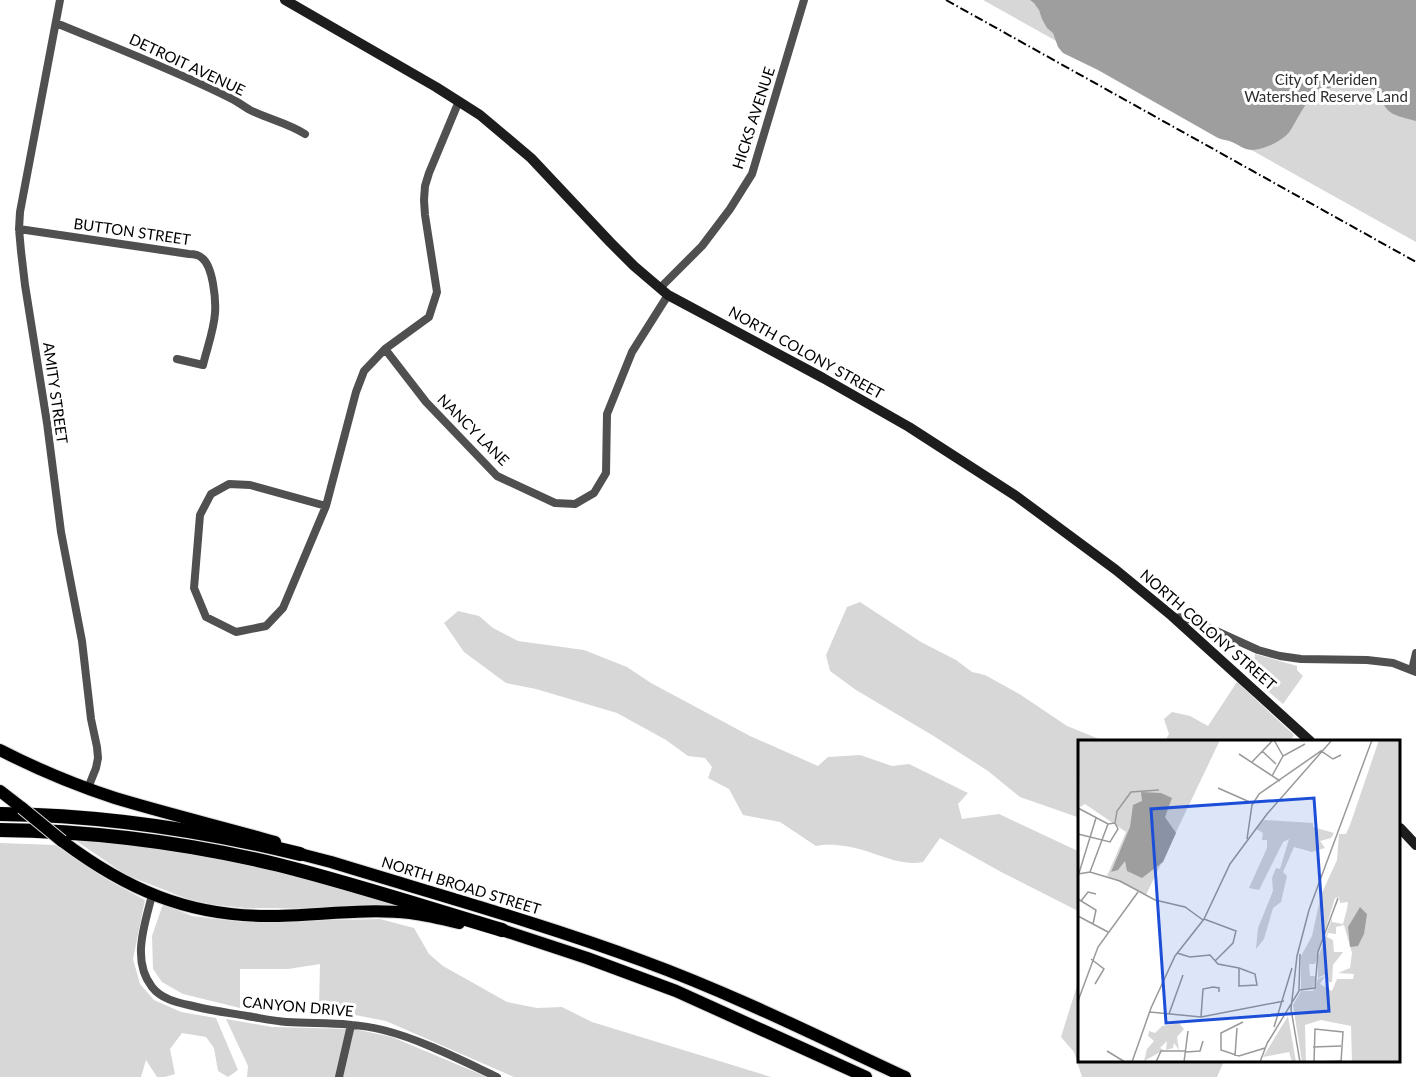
<svg xmlns="http://www.w3.org/2000/svg" width="1416" height="1077" font-family="Lato,sans-serif">
<rect width="100%" height="100%" fill="#fff"/>
<path fill="#d7d7d7" d="M983 0H1416V242Z
M860 602 921 642 956 660 972 672 985 675 1021 695 1067 726 1104 741H1080V818L1020 797 988 771 932 735 856 690 830 671 826 655 847 607Z
M458 611 479 616 493 628 518 641 584 650 627 667 651 683 750 736 818 766 828 757 860 755 892 766 909 764 968 793 958 804 962 819 999 814 1080 852V912L1003 873 940 838 923 862C902 866 883 856 863 850 849 846 830 843 816 846L780 822 743 815 729 789 708 778 712 767 705 758 688 756 666 740 617 713 536 689 506 683 464 652 444 623Z
M1255 654 1297 666V670L1303 676 1283 704 1252 678Z
M1237 682 1294 735 1290 741H1165L1169 734 1164 719 1172 712 1190 716 1208 726Z
M75 840C113 844 152 846 189 852 259 865 327 883 394 904L395 909 245 908 198 903 126 875Z
M0 843 55 845 108 880 145 900 133 959 140 984 154 1000 181 1012 216 1018 238 1070 228 1077 218 1071 214 1048 206 1037 182 1033 170 1049 175 1074 165 1077H157L146 1060 141 1077H0Z
M163 904 192 916 242 922 380 919 414 928 429 954 443 966 507 1002 537 1008 562 1007 592 1022 771 1077H514L386 1021 319 1008 320 964 288 969H240V1008L183 994 162 982 153 969 152 936Z
M1080 976V1060L1224 1061 1217 1077H1082L1074 1052 1061 1037Z
M226 1019 272 1027 354 1029 392 1037 487 1077H247L248 1066Z"/>
<path fill="#9e9e9e" d="M1030 0H1416V121C1395 115 1386 116 1379 93 1372 89 1365 84 1358 83 1342 81 1317 91 1307 103 1300 112 1296 122 1290 131 1283 141 1265 149 1253 150 1244 150 1239 145 1232 142 1227 140 1223 140 1218 138L1098 70 1063 53 1058 47 1053 33 1047 28 1042 19 1039 10 1034 3Z"/>
<g fill="none" stroke-linecap="round" stroke-linejoin="round">
<g stroke="#dbdbdb" stroke-width="14">
<path id="primary" d="M0 750C37 769 75 785 115 798 168 814 222 827 275 842
M0 791 22 808
M62 841C126 889 187 916 268 916 315 916 363 908 410 913 426 915 443 919 459 923"/>
</g>
<g stroke="#dbdbdb" stroke-width="14">
<path id="trunk" d="M300 854 331 862C435 894 541 923 643 961 733 994 819 1037 905 1077
M502 930 587 958 676 991 866 1077"/>
</g>
<g stroke="#dbdbdb" stroke-width="15">
<path id="motorway" d="M0 814C101 815 202 830 300 854
M0 830C94 831 188 843 279 865 354 884 428 908 502 930"/>
</g>
<path stroke="#505050" stroke-width="8" d="M60 0 20 212 19 229 21 251 25 285 47 423 61 532 82 641 91 719 97 747 98 758 96 768 88 788
M56 23C114 47 174 70 230 98 237 101 243 106 250 110 268 119 288 123 305 134
M19 229 189 254C194 254 199 255 202 258 213 266 216 300 215 313 214 330 207 348 203 365L177 359
M660 288 702 246 730 209 752 174 804 0
M385 349 426 402 497 476 555 503 575 504 594 493 606 473 607 414 632 352 668 295
M326 506 250 485 229 484 211 494 200 515 194 588 206 617 236 632 266 626 283 608 326 506 356 392 364 371 385 349 429 317 437 292 425 215 424 200 425 186 429 173 459 101
M1173 616 1192 620 1258 650 1280 656 1301 659 1367 660 1393 663 1416 672
M1412 670 1416 653
M152 895C145 924 131 960 152 987 163 1001 181 1003 197 1007 214 1011 230 1013 247 1016 260 1018 273 1021 287 1022 319 1024 352 1022 383 1030 420 1039 463 1061 497 1077
M339 1077 351 1025"/>
<path stroke="#1d1d1d" stroke-width="10" d="M285 0 436 87 480 115 531 158 610 242 634 266 668 295 823 378 909 427 1016 496 1116 570 1172 616 1310 741
M1400 828 1416 845"/>
<use href="#primary" stroke="#000" stroke-width="12"/>
<use href="#trunk" stroke="#000" stroke-width="12"/>
<use href="#motorway" stroke="#000" stroke-width="14"/>
<path stroke="#000" stroke-width="2" stroke-dasharray="9 3 1.5 3" stroke-linecap="butt" d="M946 0 1416 262"/>
<g stroke="#dbdbdb" stroke-width="14" stroke-linecap="butt">
<path id="primary-bridge" d="M22 808 62 841"/>
</g>
<use href="#primary-bridge" stroke="#000" stroke-width="12"/>
</g>
<g text-anchor="middle" stroke-width="6" stroke-linejoin="round" paint-order="stroke">
<g font-size="15" fill="#000" stroke="#fff">
<text transform="translate(187 65) rotate(25)" y="5">DETROIT AVENUE</text>
<text transform="translate(754 118) rotate(-72)" y="5">HICKS AVENUE</text>
<text transform="translate(132 232) rotate(8)" y="5">BUTTON STREET</text>
<text transform="translate(806 353) rotate(29)" y="5">NORTH COLONY STREET</text>
<text transform="translate(55 393) rotate(82)" y="5">AMITY STREET</text>
<text transform="translate(473 430) rotate(45)" y="5">NANCY LANE</text>
<text transform="translate(1208 630) rotate(41)" y="5">NORTH COLONY STREET</text>
<text transform="translate(461 886) rotate(17)" y="5">NORTH BROAD STREET</text>
<text transform="translate(298 1007) rotate(5)" y="5">CANYON DRIVE</text>
</g>
<g font-size="15" fill="#2e2e2e" stroke="#fff">
<text x="1326" y="85">City of Meriden<tspan x="1326" dy="17">Watershed Reserve Land</tspan></text>
</g>
</g>
<g transform="translate(1078 740)">
<rect width="322" height="322" fill="#fff"/>
<path d="M0 0H142L68 155 29 136 48 92 7 64 2 67ZM301 0H322V322H274L273 286 243 280 227 285 228 322H224L215 265 223 251H235L240 239 247 236 242 244 254 251 259 239H275L276 234 260 233 272 228 274 213 266 185 258 187V194L250 193 249 197 255 200 256 212H265L255 225 254 242H251L248 234 240 238V218L254 178V182L265 184 269 169 270 162 262 163 261 157 257 158 237 224H231L232 236H238L235 248 223 249V216L234 196 243 155 259 120 261 94H268L272 85ZM186 80 235 83V87L256 93 253 98 242 101 247 108 234 112 216 107 205 132 209 136 203 162 195 168 186 199 178 209 180 188 195 151 194 138 198 128 202 129 211 99 205 102 181 150 171 148 189 108V100H184L185 93 178 89ZM210 276 218 322H214L211 312 185 317ZM101 283 106 289 99 297 101 310 96 303 95 308 88 310 89 301 82 308 86 310 66 321 69 309 76 301 70 296 71 291 77 293 84 286Z" fill="#d7d7d7"/>
<path d="M63 52 83 53 94 58 87 77 98 93 85 122 64 138 49 131 47 121 40 130 33 132 52 87 55 65 64 61ZM282 167 289 174 286 194 280 206 272 207 270 187Z" fill="#9e9e9e"/>
<path fill="none" stroke="#999" stroke-width="1.5" d="M196 0 205 16M184 11 198 24M161 14 202 41M174 22 195 0M194 36 205 16 227 4M140 48 174 63M0 68 30 84 37 83M37 83 39 71 53 52 81 50M0 94 32 102 40 89 37 83M169 99 174 65 181 54 243 11 255 19 263 15M12 132 30 84M1 133 18 78M0 134 12 132 42 141 77 160 107 167 125 180M0 159 18 170 15 184M3 161 10 152 18 154M0 176 30 192M126 179 158 191 155 203 137 221M99 213 112 217 132 215 140 224 161 228 177 234 179 245 161 246V228M13 219 26 229 17 244M222 250 237 248 240 212 260 158 258 164M0 261 20 207 60 152M72 272 123 277 206 261M91 274 105 235M123 277 125 249 135 247 141 248V252M165 282 143 293V310L161 316 187 308M196 287 214 228M190 302 221 251 222 214M235 307 263 306M29 311 47 322M108 312 122 311 125 301M157 316 159 288M54 322 73 268 97 216 126 179 152 124 189 74 254 0M78 322 83 311H108M106 322 110 291M182 322 190 301M222 322 213 269 219 216 231 170 294 0M236 322 237 289 265 292 263 322M239 322 264 321"/>
<path fill="#1d4ed8" fill-opacity="0.15" stroke="#1d4ed8" stroke-width="3" d="M236 58 251 271 88 283 73 69Z"/>
<rect width="322" height="322" fill="none" stroke="#000" stroke-width="3"/>
</g>
</svg>
